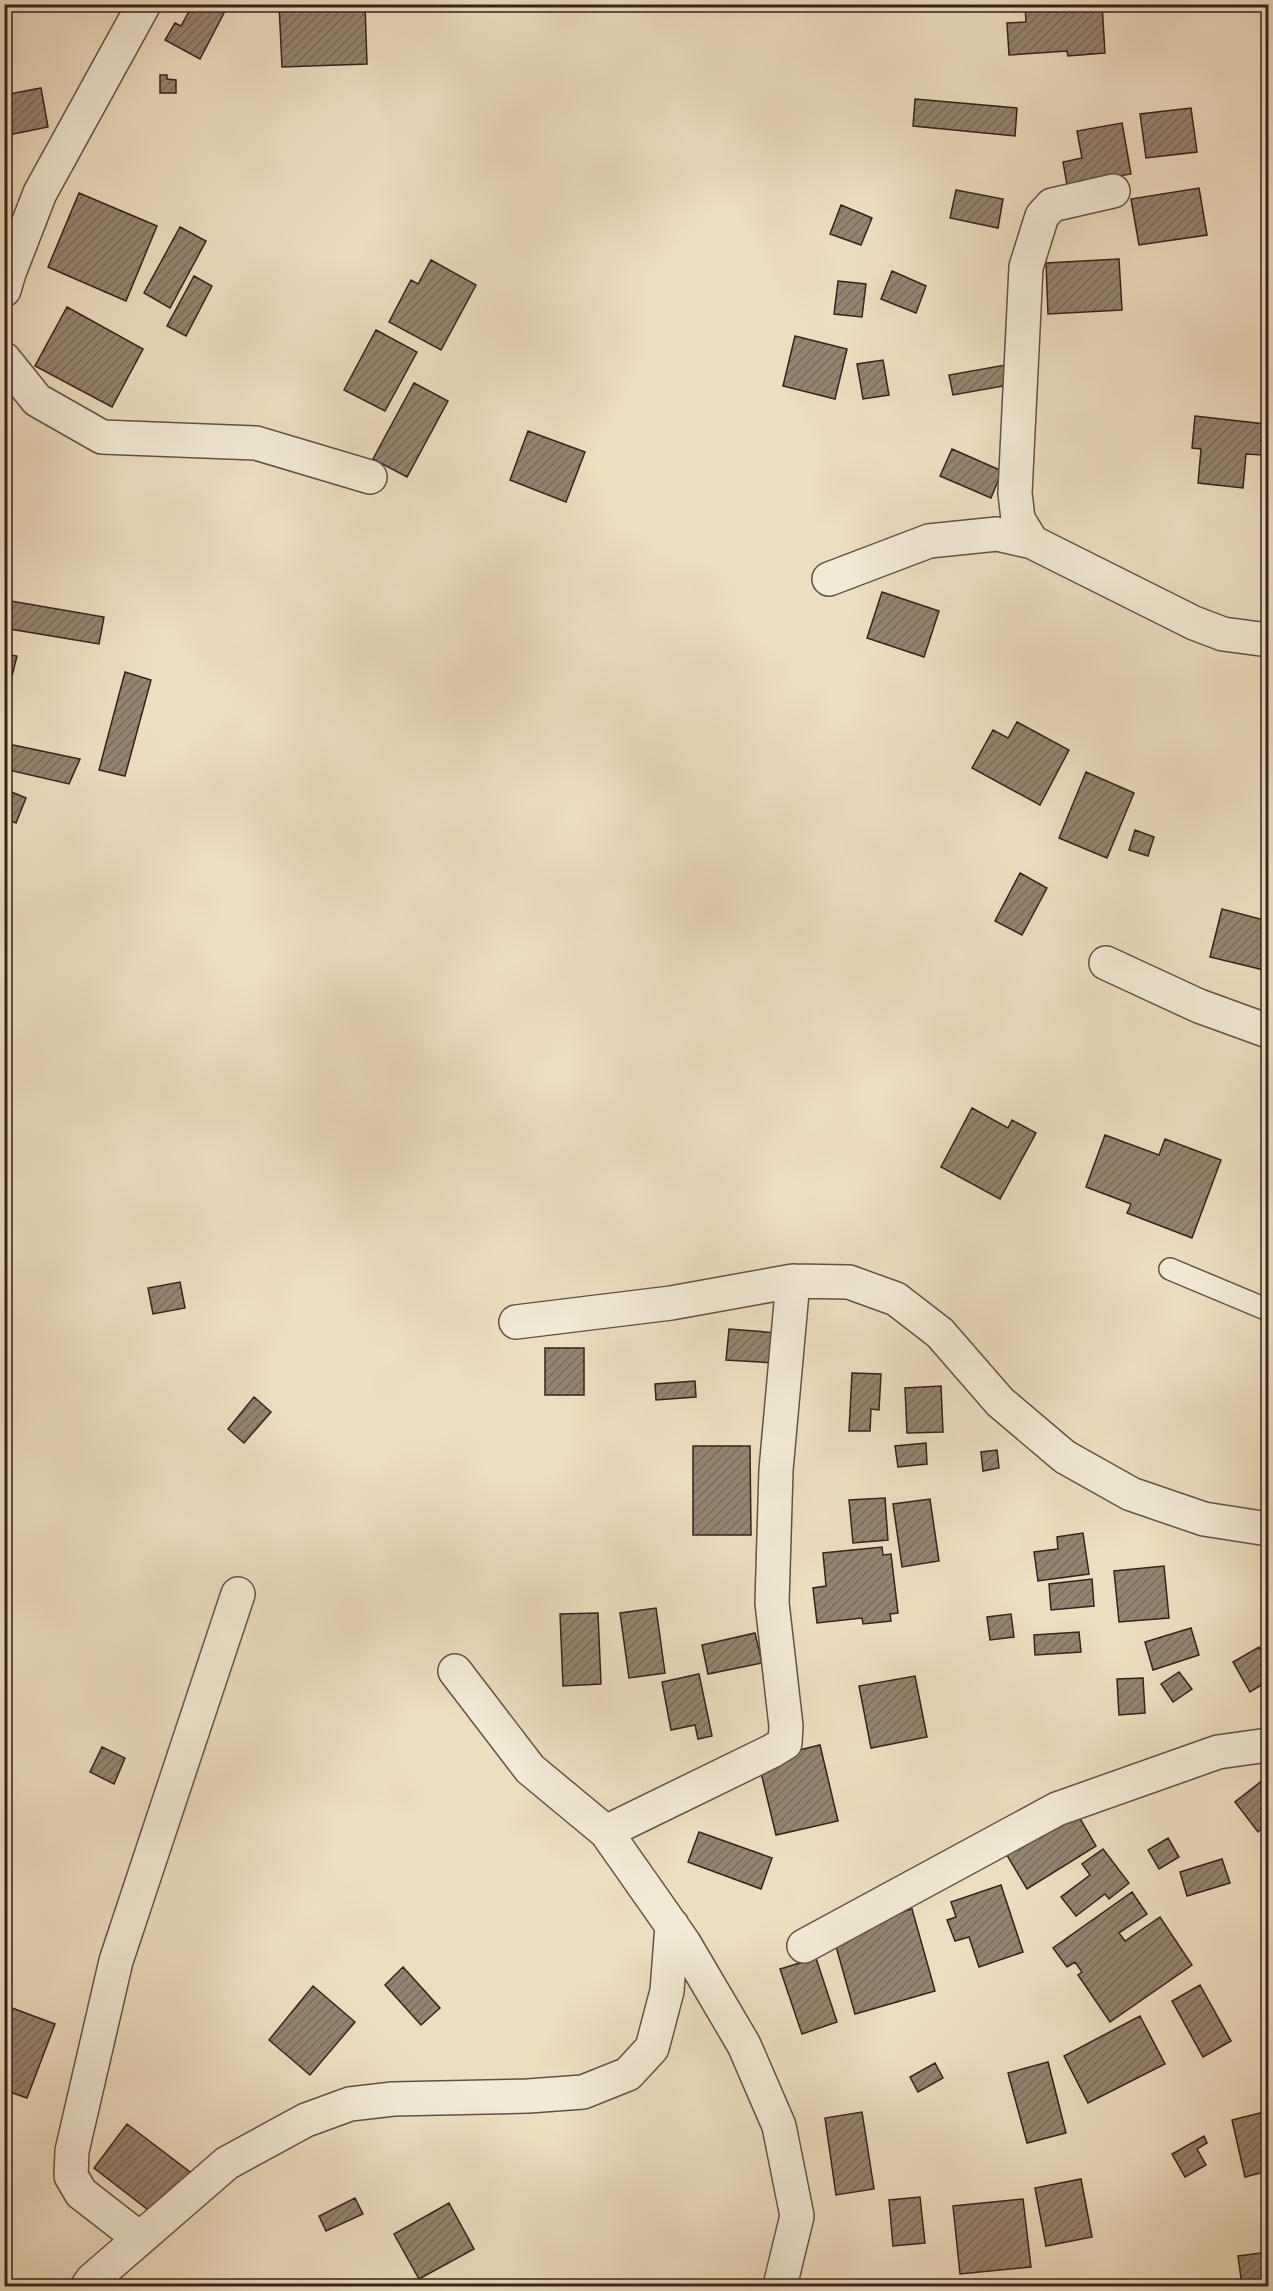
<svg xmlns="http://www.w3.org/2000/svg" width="1273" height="2291" font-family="Vollkorn,serif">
<defs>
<pattern id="building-hatch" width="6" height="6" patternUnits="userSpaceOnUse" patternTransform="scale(1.5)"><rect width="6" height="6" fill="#958470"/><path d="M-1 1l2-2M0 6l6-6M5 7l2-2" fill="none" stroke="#7a6c5b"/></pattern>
</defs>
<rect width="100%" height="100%" fill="#eddebf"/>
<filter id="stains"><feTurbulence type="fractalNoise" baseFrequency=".00333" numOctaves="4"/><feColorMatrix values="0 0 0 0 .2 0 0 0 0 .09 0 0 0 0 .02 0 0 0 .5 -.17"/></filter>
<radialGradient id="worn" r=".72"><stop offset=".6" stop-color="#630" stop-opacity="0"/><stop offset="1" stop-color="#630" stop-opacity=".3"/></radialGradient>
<path fill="url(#building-hatch)" stroke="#35231b" stroke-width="1.5" d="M193 4H213L225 11 200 59 165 40 175 23 181 26Z
M279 4H365L367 64 282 67Z
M1025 4H1102L1105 53 1068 56 1067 51 1009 55 1007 23 1026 22Z
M160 75H167V79L176 80V93H160Z
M41 88 48 127 8 135 4 119V95Z
M915 99 1017 108 1015 136 913 126Z
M1191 108 1197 152 1146 158 1140 114Z
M1122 123 1131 174 1067 185 1063 162 1082 158 1077 131Z
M1199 188 1207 235 1139 245 1131 199Z
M956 190 1003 199 998 228 950 218Z
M79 193 157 226 126 301 48 267Z
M841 205 872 218 861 245 830 234Z
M180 227 206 241 170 308 144 293Z
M1119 259 1122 310 1048 314 1046 263Z
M431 260 476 285 441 350 389 322 411 280 418 284Z
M892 271 926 286 916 313 881 299Z
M194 276 212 286 186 336 167 326Z
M838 281 866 284 862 317 834 314Z
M67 307 143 349 112 407 35 366Z
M376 330 417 352 385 411 344 390Z
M795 336 847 349 835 399 783 386Z
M883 360 889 395 863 399 857 364Z
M1005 365 1009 385 953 395 949 375Z
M414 383 448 401 407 477 373 459Z
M1195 416 1265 424 1262 455 1246 454 1243 488 1198 483 1201 449 1192 448Z
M528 431 585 452 566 502 510 480Z
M952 449 1002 471 991 498 940 476Z
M882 592 939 611 924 657 867 638Z
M5 600 104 617 99 644 4 628Z
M4 654 17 656 4 708Z
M125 672 151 680 125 776 99 770Z
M1017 722 1069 750 1040 805 972 768 993 730 1008 738Z
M13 745 80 759 69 784 4 769V763Z
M1086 772 1134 793 1107 858 1059 838Z
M4 789 26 798 16 823 4 818Z
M1135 830 1154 837 1148 856 1129 850Z
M1020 873 1047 888 1022 935 995 921Z
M1222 909 1268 921V971L1210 957Z
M972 1108 1008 1128 1012 1120 1036 1133 1000 1199 941 1167Z
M1105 1135 1159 1155 1165 1139 1221 1160 1192 1238 1127 1213 1131 1204 1086 1187Z
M180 1282 185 1308 153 1314 148 1288Z
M729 1329 778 1333 776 1363 726 1360Z
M545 1348H584V1395H545Z
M852 1373 881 1374 879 1410 871 1409 870 1431H849Z
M695 1381 696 1397 656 1400 655 1384Z
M941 1386 943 1432 907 1433 905 1388Z
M254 1397 271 1412 244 1443 228 1429Z
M926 1443 927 1464 898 1467 895 1446Z
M693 1446H750L751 1535H693Z
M997 1450 999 1468 983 1471 981 1452Z
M885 1498 888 1540 853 1543 849 1500Z
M930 1499 939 1561 902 1567 893 1504Z
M1083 1533 1089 1574 1038 1581 1034 1552 1058 1549 1057 1537Z
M882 1547 883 1555 891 1554 898 1613 890 1614 891 1621 863 1624 862 1618 817 1623 813 1588 826 1586 823 1553Z
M1164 1566 1169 1618 1119 1622 1114 1571Z
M1092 1579 1094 1606 1051 1610 1049 1584Z
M656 1608 665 1673 629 1678 620 1613Z
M598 1613 601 1684 563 1686 560 1614Z
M1011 1614 1014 1637 990 1640 987 1617Z
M1191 1628 1199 1655 1153 1670 1145 1642Z
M1079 1632 1081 1652 1035 1655 1034 1635Z
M755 1633 762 1663 708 1674 702 1645Z
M1259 1647 1268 1665V1681L1250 1692 1233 1662Z
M1179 1672 1192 1689 1173 1702 1161 1684Z
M699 1674 712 1736 698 1739 695 1725 671 1730 662 1682Z
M915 1676 927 1737 871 1748 859 1686Z
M1143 1678 1145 1713 1119 1715 1117 1679Z
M820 1745 838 1821 776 1835 758 1760Z
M102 1747 125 1758 114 1784 90 1772Z
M1268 1776V1823L1258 1832 1235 1802Z
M1075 1810 1096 1846 1027 1889 1005 1852Z
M699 1832 772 1858 761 1889 688 1862Z
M1168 1838 1179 1857 1159 1869 1148 1850Z
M1103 1849 1129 1883 1109 1899 1105 1894 1076 1916 1061 1897 1090 1875 1082 1864Z
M1222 1859 1230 1883 1187 1896 1180 1872Z
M1001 1885 1023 1952 979 1967 969 1937 955 1941 947 1920 956 1917 951 1902Z
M1132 1892 1147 1914 1119 1933 1125 1941 1160 1917 1192 1965 1110 2022 1078 1975 1082 1972 1075 1962 1067 1967 1053 1948Z
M912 1909 935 1991 855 2014 832 1932Z
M816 1958 837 2022 802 2034 780 1969Z
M403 1967 440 2008 421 2025 385 1985Z
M1200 1985 1231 2041 1203 2057 1172 2001Z
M313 1986 355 2022 310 2075 269 2040Z
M4 2005 55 2024 27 2098 4 2090Z
M1140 2016 1165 2064 1088 2103 1064 2056Z
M1048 2062 1066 2133 1027 2143 1008 2073Z
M935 2063 943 2078 918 2092 910 2077Z
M1268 2111V2171L1245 2177 1232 2120Z
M862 2112 874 2189 836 2195 825 2118Z
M127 2124 190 2172 156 2216 94 2168Z
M1204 2136 1207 2143 1197 2149 1206 2165 1185 2177 1172 2154Z
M1081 2179 1092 2237 1046 2246 1035 2188Z
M920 2197 925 2243 893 2246 889 2200Z
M355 2198 363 2214 326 2231 319 2216Z
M1023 2199 1031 2267 960 2274 953 2206Z
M449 2203 474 2249 419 2279 394 2234Z
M1268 2252V2285L1242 2286 1238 2256Z"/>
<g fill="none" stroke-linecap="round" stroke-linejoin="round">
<g stroke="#635244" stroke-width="24">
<path id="lane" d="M1170 1269 1268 1310"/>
</g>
<g stroke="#635244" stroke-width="36">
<path id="street" d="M4 290 9 273 40 193 144 4
M4 359 37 400 102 437 256 443 370 477
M1032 542 1018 519 1015 493 1026 267 1042 216 1052 205 1113 191
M829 579 929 541 997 534 1032 542 1194 623 1223 634 1268 640
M1106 963 1199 1006 1268 1031
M516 1322 671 1303 793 1281 849 1282 896 1299 940 1333 1000 1402 1065 1457 1131 1494 1204 1519 1268 1529
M455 1671 530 1769 606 1832 684 1943 744 2045 779 2126 797 2216 780 2286
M606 1832 772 1751 785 1743 786 1726 772 1603 776 1470 793 1281
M804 1946 1057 1809 1218 1752 1268 1745
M139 2238 81 2193 71 2176 72 2151 116 1961 238 1594
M88 2286 92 2280 227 2163 306 2120 350 2104 393 2099 528 2096 583 2092 628 2074 652 2048 667 1991 672 1925"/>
</g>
<use href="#lane" stroke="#f3ead5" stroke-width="21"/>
<use href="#street" stroke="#f3ead5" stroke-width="33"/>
</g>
<rect width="1273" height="2291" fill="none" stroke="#eddebf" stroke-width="24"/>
<rect x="6" y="6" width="1261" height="2279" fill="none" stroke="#35231b" stroke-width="3"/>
<rect x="12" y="12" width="1249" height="2267" fill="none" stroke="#35231b" stroke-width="1.5"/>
<rect width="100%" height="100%" filter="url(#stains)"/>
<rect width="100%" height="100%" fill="url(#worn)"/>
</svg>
